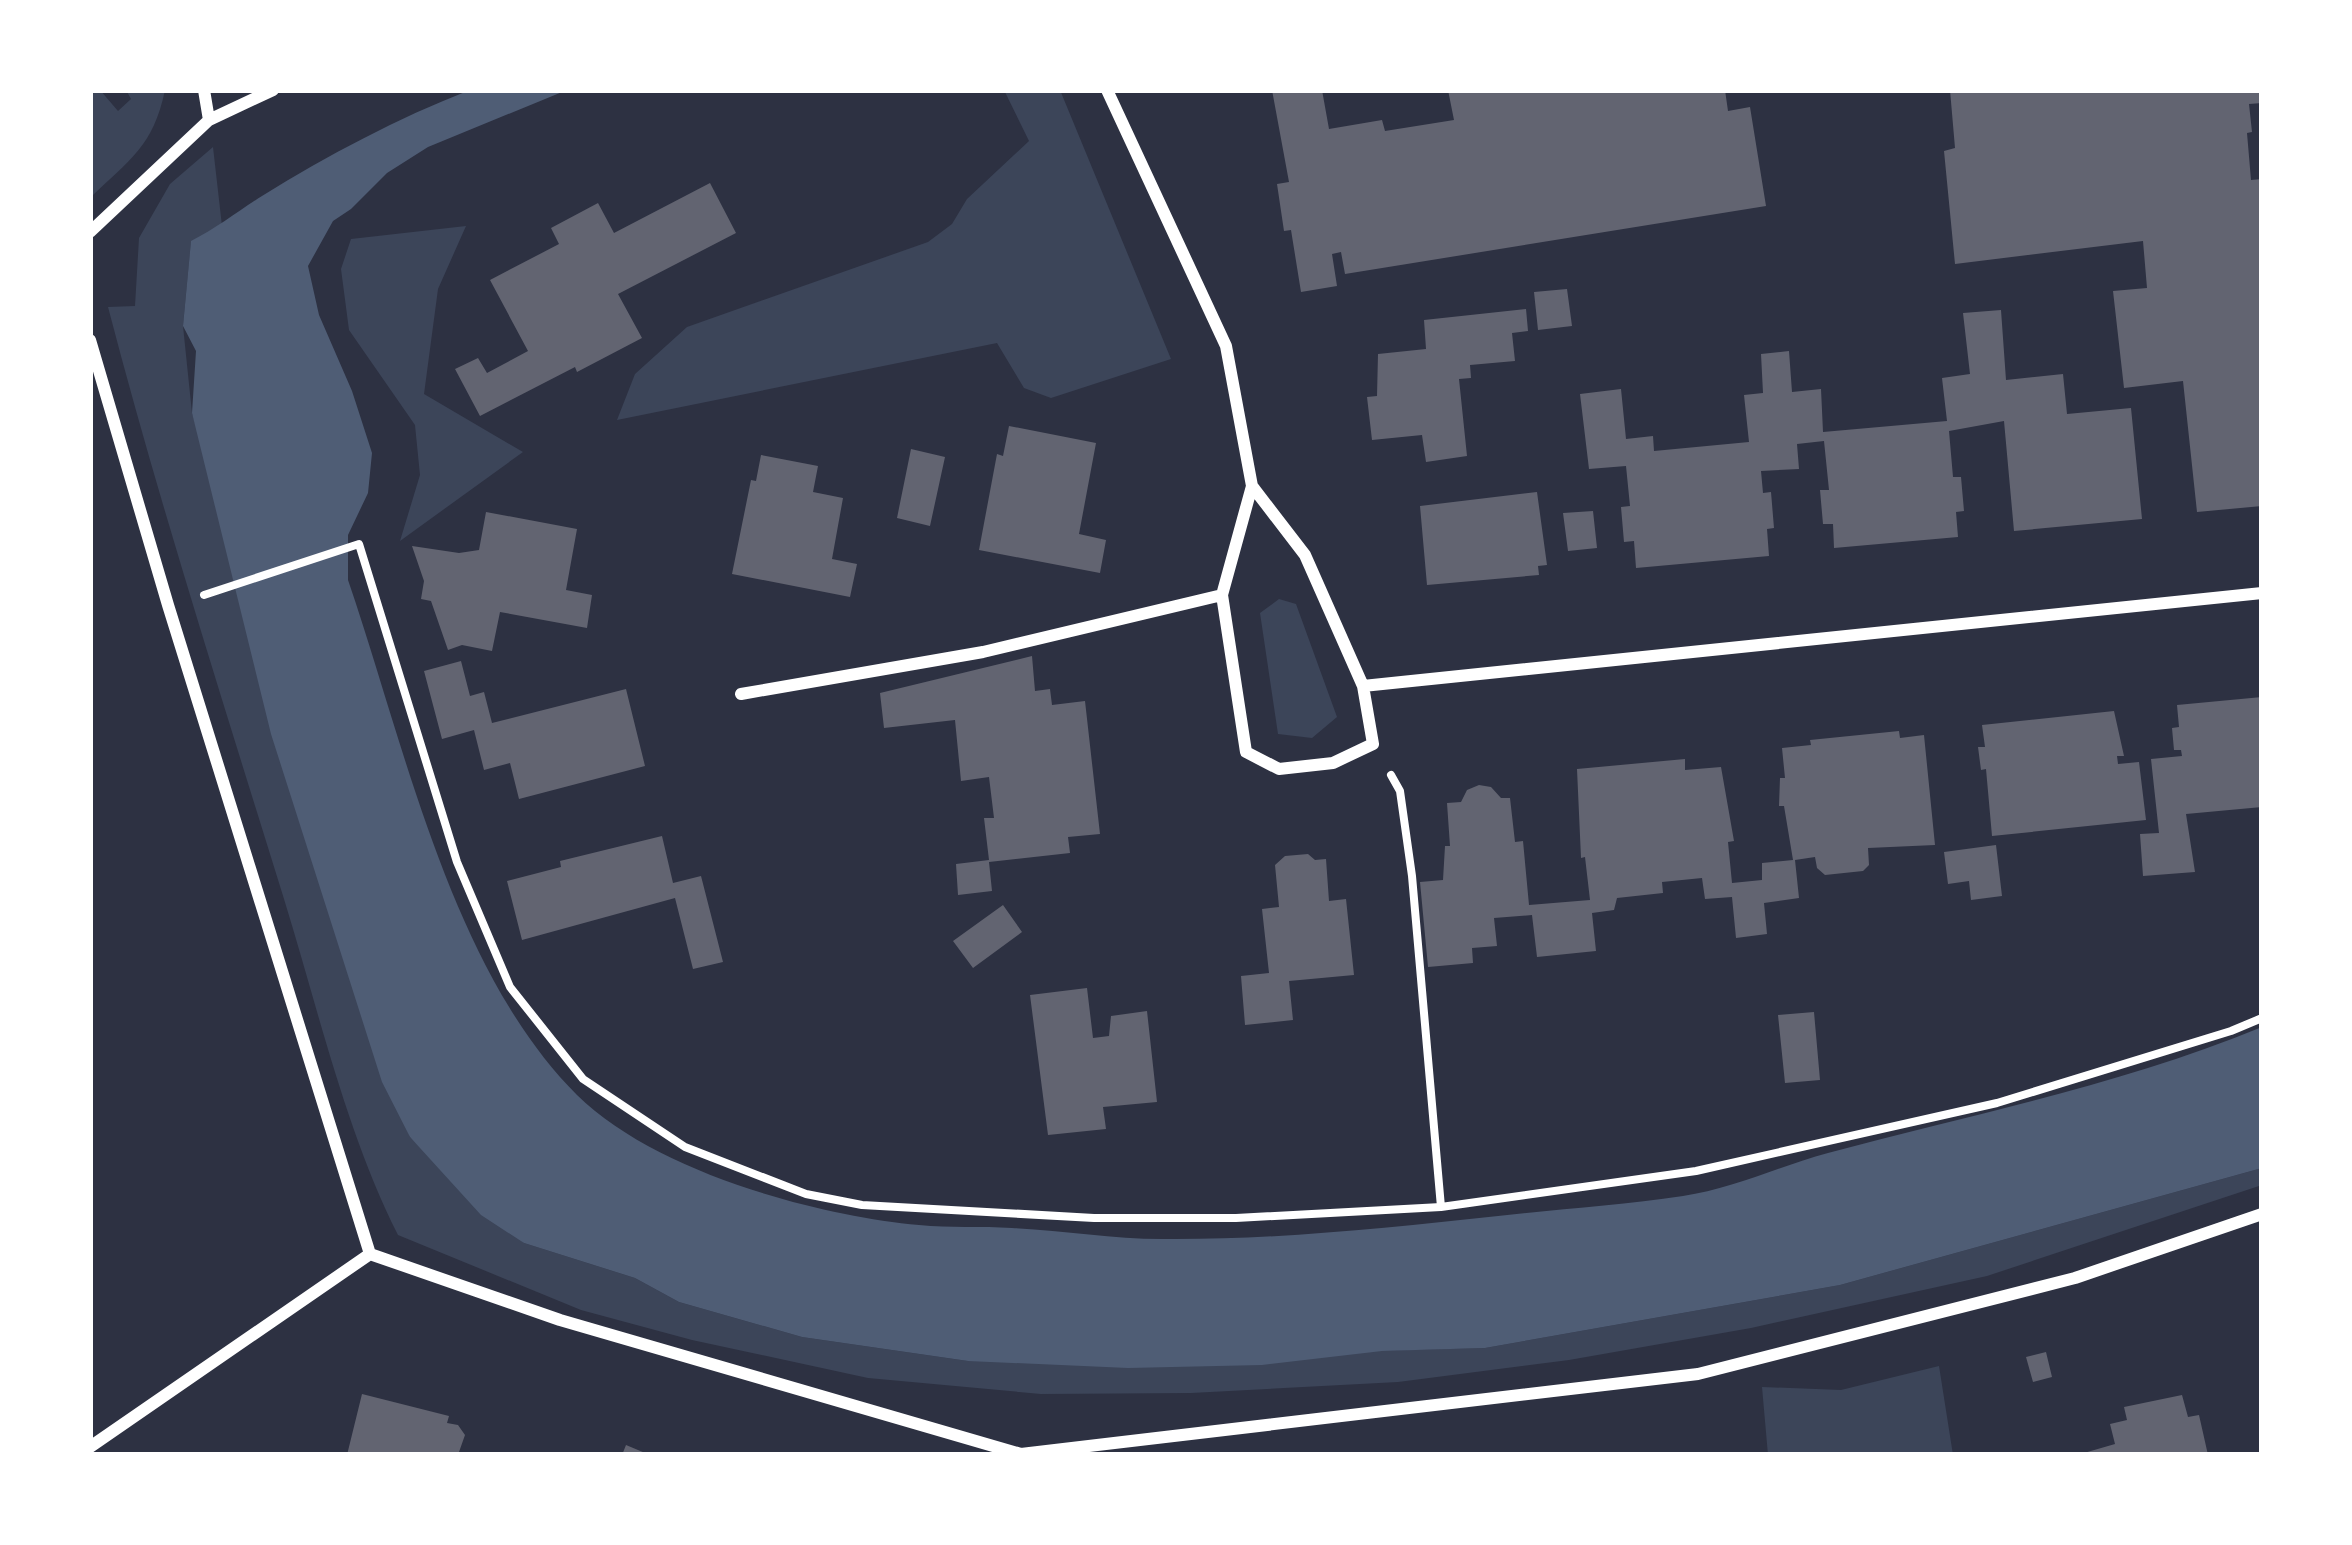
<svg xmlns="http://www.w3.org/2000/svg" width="2352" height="1545" font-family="'IBM Plex Sans',sans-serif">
<rect width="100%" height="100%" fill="#2d3142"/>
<path fill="#3c4559" d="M90 90H100L118 111 131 99 126 90H165C153 147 130 159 90 198Z
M1004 90H1060L1171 359 1051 398 1024 388 997 343 617 420 635 374 687 327 928 242 952 224 967 199 1029 141Z
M213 147 222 226 191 242 183 326 192 413 410 1137 524 1243 635 1278 679 1302 802 1337 968 1361 1485 1348 1840 1285 2262 1168V1185L1987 1276 1751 1328 1569 1360 1398 1382 1191 1393 1041 1394 868 1378 692 1340 581 1310 398 1235C346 1132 318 1009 284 899 223 702 160 506 108 307L135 306 139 238 170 184Z
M466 226 438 289 424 394 523 452 400 541 420 475 415 425 349 330 341 269 351 239Z
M1279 599 1296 604 1337 717 1312 738 1278 734 1260 613Z
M1939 1366 1953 1455H1768L1762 1387 1841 1390Z"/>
<path fill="#4f5d75" d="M470 90H567L428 147 387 173 351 209 333 221 308 266 319 315 352 391 372 453 368 493 348 535V580C405 746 451 969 577 1095 654 1171 813 1215 919 1225 950 1228 981 1226 1012 1228 1062 1230 1112 1239 1162 1239 1274 1240 1387 1228 1498 1216 1560 1209 1622 1205 1683 1196 1732 1189 1780 1166 1828 1153 1974 1114 2121 1085 2262 1027V1168L1840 1285 1485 1348 1382 1351 1262 1365 1128 1368 968 1361 802 1337 679 1302 635 1278 524 1243 481 1215 410 1137 382 1082 271 734 192 413 196 351 183 326 191 241C217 228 238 211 262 196 328 155 398 118 470 90Z"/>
<path fill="#626471" d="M1272 90H1322L1329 129 1382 120 1385 131 1454 120 1448 90H1725L1728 111 1750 107 1766 206 1345 274 1341 252 1332 254 1337 286 1301 292 1291 230 1284 231 1277 184 1289 182Z
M1950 90H2262V103L2249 104 2252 132 2247 133 2251 180 2262 179V506L2197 512 2183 381 2124 388 2113 291 2147 288 2143 241 1955 264 1944 151 1955 148Z
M710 183 736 233 618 294 642 338 577 372 575 367 480 416 455 369 478 358 487 373 528 351 490 280 559 244 551 228 598 203 614 233Z
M1567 289 1572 326 1538 330 1534 292Z
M1526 309 1528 331 1512 333 1515 361 1470 365 1471 378 1459 379 1467 456 1426 462 1422 435 1372 440 1367 397 1377 396 1378 354 1426 349 1424 320Z
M2001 310 2006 380 2063 374 2067 414 2131 408 2142 519 2014 531 2004 421 1949 431 1953 477H1961L1964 511 1956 512 1958 537 1834 548 1833 524H1823L1820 490H1829L1824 441 1797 444 1799 469 1761 471 1763 493 1771 492 1774 528 1767 529 1769 556 1636 568 1634 541 1624 542 1621 507 1630 506 1626 466 1589 469 1580 394 1621 389 1626 439 1653 436 1654 451 1749 442 1744 395 1763 393 1761 354 1789 351 1792 392 1821 389 1823 432 1947 421 1942 378 1970 374 1963 313Z
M1009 426 1096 443 1079 534 1106 540 1100 573 979 550 997 454 1003 456Z
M911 449 945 457 930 526 897 518Z
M761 455 818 466 813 492 843 498 832 559 857 564 850 597 732 574 751 480 756 481Z
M1537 492 1547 565 1538 566 1539 575 1427 585 1420 506Z
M1593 511 1597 548 1568 551 1563 513Z
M486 512 577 529 566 590 592 595 587 628 500 612 492 651 462 645 448 650 431 601 421 599 424 581 412 546 459 553 479 550Z
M1032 656 1035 691 1050 689 1052 705 1085 701 1100 834 1068 837 1070 853 989 862 992 891 958 895 956 864 989 860 984 818H994L989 777 961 781 955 720 884 728 880 693Z
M461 661 470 696 484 692 492 723 626 689 645 766 519 799 510 763 484 770 474 730 442 739 424 671Z
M2262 697V807L2186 814 2195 872 2143 876 2140 834 2159 833 2151 759 2182 756 2181 750H2174L2172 728 2179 727 2177 705Z
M2114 711 2124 756H2117L2118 764 2139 762 2146 820 1992 836 1986 769 1981 770 1978 747H1985L1982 725Z
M1899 731 1900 738 1924 735 1935 845 1868 848 1869 865 1863 871 1825 875 1817 868 1815 857 1795 860 1799 898 1764 903 1767 934 1736 938 1732 897 1705 899 1702 878 1662 882 1663 893 1617 898 1614 910 1592 913 1596 951 1537 957 1532 915 1494 918 1497 946 1472 948 1473 963 1428 967 1420 882 1443 880 1445 846H1450L1447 803 1461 802 1467 790 1479 785 1491 787 1501 798H1510L1515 842 1523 841 1529 905 1590 900 1585 857 1581 858 1577 769 1685 759V770L1721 767 1734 841 1728 842 1732 883 1762 880V863L1793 860 1784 806H1779L1780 778H1785L1782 748 1811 745 1810 740Z
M662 836 673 883 701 876 723 962 693 969 675 898 522 940 507 881 561 867 560 861Z
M1996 845 2002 896 1971 900 1969 881 1948 884 1944 852Z
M1308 854 1315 860 1326 859 1329 901 1346 899 1354 975 1289 981 1293 1020 1245 1025 1241 976 1269 973 1262 909 1279 907 1275 865 1285 856Z
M1003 905 1022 932 973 968 953 941Z
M1087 988 1093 1038 1109 1036 1111 1016 1147 1011 1157 1102 1103 1107 1106 1129 1048 1135 1030 995Z
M1814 1012 1820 1080 1785 1083 1778 1015Z
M2046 1352 2052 1377 2033 1382 2026 1357Z
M362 1394 449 1416 447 1423 458 1425 465 1435 459 1452 347 1455Z
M2182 1395 2188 1417 2199 1415 2208 1455H2077L2115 1444 2110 1424 2127 1420 2124 1407Z
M626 1445 650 1455H622Z"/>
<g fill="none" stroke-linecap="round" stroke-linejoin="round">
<path stroke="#fff" stroke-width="8" d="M204 595 359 544 457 862 510 987 583 1079 685 1147 806 1194 862 1205 1094 1218H1236L1441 1207 1696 1171 1997 1103 2231 1031 2262 1018
M1391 775 1400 791 1412 876 1441 1207"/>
<path stroke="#fff" stroke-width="12" d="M204 90 209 120
M1107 90 1226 346 1252 486 1222 595 1246 752 1279 769 1333 763 1373 744 1363 686 1305 555 1252 486
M90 232 209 120 273 90
M90 340 168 605 370 1254
M1363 686 2262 593
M741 694 983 652 1222 595
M370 1254 560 1320 1021 1454 1698 1374 2075 1278 2262 1214
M90 1447 370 1254"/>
</g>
<rect width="2352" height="1545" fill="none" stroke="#ffffff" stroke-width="186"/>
</svg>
